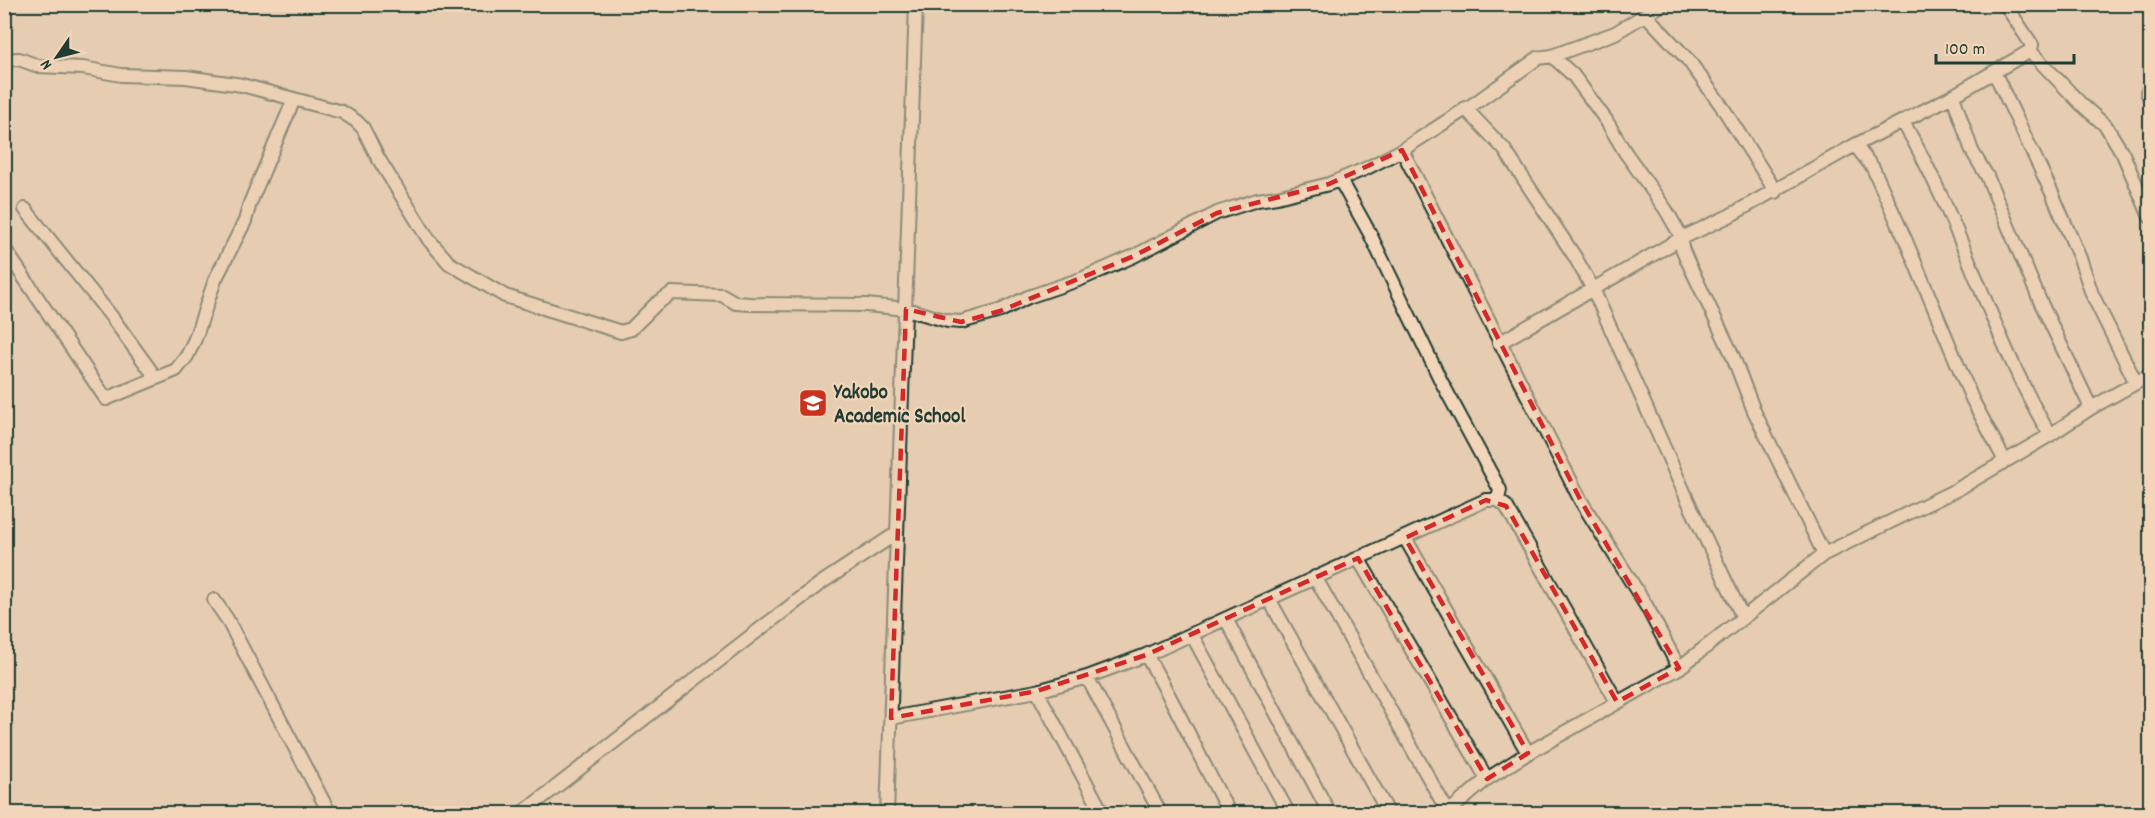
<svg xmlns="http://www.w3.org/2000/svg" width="2155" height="818" font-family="Dekko,sans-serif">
<rect width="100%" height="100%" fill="#e6ccb1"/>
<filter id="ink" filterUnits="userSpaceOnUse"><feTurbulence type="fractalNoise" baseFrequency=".0167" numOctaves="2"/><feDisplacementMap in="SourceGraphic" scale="12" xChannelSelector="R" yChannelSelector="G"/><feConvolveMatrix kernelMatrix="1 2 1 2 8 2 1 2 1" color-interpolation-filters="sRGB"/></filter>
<g filter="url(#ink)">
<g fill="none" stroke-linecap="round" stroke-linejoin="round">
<g stroke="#1f3d34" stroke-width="16">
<path id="minor" d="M2005 4 2032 45 2030 51
M1646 15 1689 61 1721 105 1776 192
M2030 51 2081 104 2106 126 2123 154 2150 217
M1552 56 1573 75 1606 120 1625 152 1666 210 1682 238V248L1687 260 1732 354 1754 411 1824 554
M4 60 19 59 38 66 83 68 121 75 186 77 242 85 342 112 356 121 363 128 378 158 429 240 449 263 505 296 621 332 631 329 656 304 672 293 722 295 736 303 751 304 866 305 906 309 948 321 961 322 1000 311 1028 297 1081 279 1134 256 1217 213 1257 200 1277 197 1329 184 1367 168 1402 150 1478 101 1538 58 1552 56 1615 33 1663 4
M1993 73 1998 80 2052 193 2081 261 2092 294 2136 383
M2147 92 2150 98
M1953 96 1972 151 1987 176 2040 301 2091 408
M1465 108 1504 149 1575 257 1593 289 1689 503 1743 618
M1903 122C1962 222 1991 336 2050 435
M1855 145 1873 168 1906 241 1972 399 2005 461
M1402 150 1581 501 1647 607 1679 668
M1340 180 1369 232 1441 381 1500 490 1498 500
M25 209 111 316 156 378
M4 248 106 399 176 370 187 356 195 339 215 280 245 221 250 203 294 99
M1499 343 1682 238 1729 216 1855 145 1949 98 2030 51
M1405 538 1528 753
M1358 558 1487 779
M1315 577 1448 812
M1269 599 1389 814
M214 600 227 619 330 814
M1226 619 1330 814
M1192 635 1289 814
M1146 655C1177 706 1201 761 1230 814
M1087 677 1161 814
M1037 691 1103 814
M891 718 1037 691 1087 677 1146 655 1486 500H1498L1506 506 1617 702
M521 814 751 636 821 583 897 533
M887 814 916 4
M1446 814 1487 779 1528 753 1679 668 1824 554 1958 489 2050 435 2091 408 2150 375"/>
</g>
<use href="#minor" stroke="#f3d5b9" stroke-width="12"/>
</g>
</g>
<path d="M0 0H2155V818H0ZM1402 150 1581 501 1679 668 1617 702 1506 506 1486 500 1405 538 1528 753 1487 779 1358 558 1146 655 1037 691 891 718 906 309 961 322 1000 311 1134 256 1217 213 1329 184Z" fill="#e6ccb1" fill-opacity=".55" fill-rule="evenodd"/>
<path fill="none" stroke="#d62828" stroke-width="4.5" stroke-dasharray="12 8" stroke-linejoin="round" d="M1402 150 1581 501 1679 668 1617 702 1506 506 1486 500 1405 538 1528 753 1487 779 1358 558 1146 655 1037 691 891 718 906 309 961 322 1000 311 1134 256 1217 213 1329 184Z"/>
<defs>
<g id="school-square" transform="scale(1.5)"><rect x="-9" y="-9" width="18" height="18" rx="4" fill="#c8321e" stroke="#f3d5b9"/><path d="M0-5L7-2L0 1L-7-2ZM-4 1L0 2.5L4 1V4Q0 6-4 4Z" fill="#fff"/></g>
</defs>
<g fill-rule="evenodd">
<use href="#school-square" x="813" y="403"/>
</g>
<g text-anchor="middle" stroke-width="4.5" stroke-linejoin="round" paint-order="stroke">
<g font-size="21" font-weight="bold" fill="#1f3d34" stroke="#f3d5b9" text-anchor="start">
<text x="834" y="398">Yakobo<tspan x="834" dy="24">Academic School</tspan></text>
</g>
</g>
<rect width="2155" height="818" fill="none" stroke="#f3d5b9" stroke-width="24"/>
<rect x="12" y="12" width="2131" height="794" fill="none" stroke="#1f3d34" stroke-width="2" filter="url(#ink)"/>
<g transform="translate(57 57) rotate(235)" stroke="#f3d5b9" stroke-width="4.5" paint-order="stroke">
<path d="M0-4.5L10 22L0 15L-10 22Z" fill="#1f3d34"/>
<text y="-9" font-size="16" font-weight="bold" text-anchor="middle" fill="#1f3d34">N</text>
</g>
<path d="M1936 54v9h138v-9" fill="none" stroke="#1f3d34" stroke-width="3"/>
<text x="1945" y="54" font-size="18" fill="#1f3d34" stroke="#f3d5b9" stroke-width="4.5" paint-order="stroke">100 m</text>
</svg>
